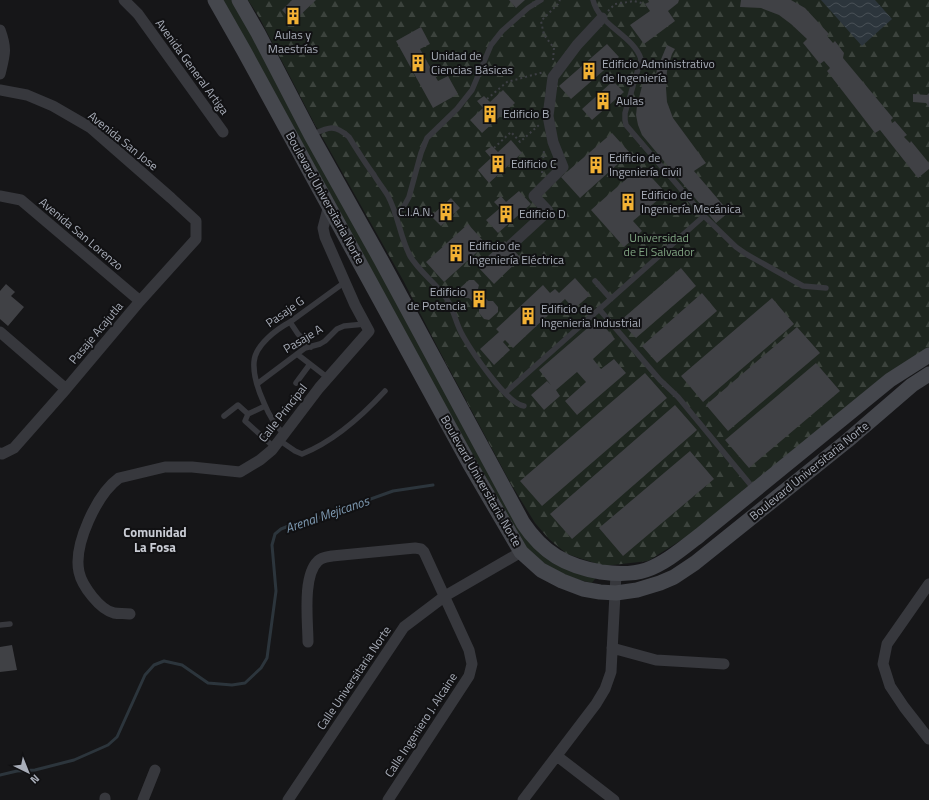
<svg xmlns="http://www.w3.org/2000/svg" width="929" height="800" font-family="'Titillium Web',sans-serif">
<defs>
<pattern id="forest-firs" width="22" height="20" patternUnits="userSpaceOnUse"><rect width="22" height="20" fill="#1e261f"/><path d="M5 1l3.5 6h-7zM16 11l3.5 6h-7z" fill="#3c433d"/></pattern>
<pattern id="water-waves" width="16" height="10" patternUnits="userSpaceOnUse"><rect width="16" height="10" fill="#2c353c"/><path d="M0 5q4-4 8 0t8 0" fill="none" stroke="#485056"/></pattern>
</defs>
<rect width="100%" height="100%" fill="#161618"/>
<path fill="#1e261f" d="M222 0H232L520 526 595 576V579L592 583C559 576 536 562 516 535Z"/>
<path fill="url(#forest-firs)" d="M248 0H929V350L691 534 648 561 604 566 567 554 549 539 535 523 511 484 439 350 403 280 312 119 259 17Z"/>
<path fill="url(#water-waves)" d="M821 0H875L892 19 862 46Z"/>
<g fill="none" stroke-linecap="round" stroke-linejoin="round">
<path stroke="#2c353c" stroke-width="3" d="M0 775 17 771 35 770 74 760 108 745 117 737 145 675 154 665 164 661 182 665 208 683 232 685 245 683 261 668 267 658 276 591 272 545 275 534 281 529 296 523 312 520 393 491 433 485"/>
</g>
<path fill="#404145" d="M292 0H316L293 22 282 10Z
M509 0H525L516 8Z
M648 0H679L678 3 668 11 675 21 644 44 630 25 650 11 645 4 649 2Z
M741 0H791L805 8 829 34 827 36 833 43 835 41 844 53 843 58 893 118 891 120 892 123 895 121 907 135 904 137 910 143 911 141 929 163V169L918 178 880 130 875 133 827 71 830 68 824 61 820 64 803 43 807 39 791 24 779 15 761 8 740 7Z
M421 27 430 44 420 49 438 81 448 76 458 94 433 108 396 41Z
M607 44 619 57 571 99 559 86Z
M667 45 675 49 672 54 667 71 666 88 667 102 673 118 706 163 694 171 729 212 716 223 652 147 642 135 638 125 636 115 637 106 644 78 655 80 657 69Z
M613 81 624 92 592 120 582 109Z
M503 90 515 103 482 133 470 120 483 108 477 101 484 96 490 102Z
M929 93V107L926 103 913 102V94L927 95Z
M612 133 630 153 580 198 561 177Z
M511 140 522 153 489 183 478 170 491 158 485 151 492 146 498 152Z
M641 166 666 193 633 221 642 231 624 247 591 210Z
M519 191 531 204 498 233 486 220 500 208 494 202 501 196 506 202Z
M451 198 460 208 441 226 431 216Z
M468 224 486 244 444 282 426 262Z
M505 241 521 258 494 284 477 266Z
M681 268 696 286 636 338 620 321Z
M575 278 590 295 574 309 565 299 513 348 505 340 503 342 510 350 494 365 480 349 499 332 496 329 543 285 550 293 555 289 559 293Z
M469 280H474L479 285 478 289 488 301H493L498 307V312L489 320 484 319 479 313V309L469 298H465L460 292V288Z
M6 284 15 292 11 296 24 307 8 326 0 319V291Z
M702 293 717 311 657 363 642 346Z
M772 298 794 324 703 402 681 376Z
M598 319 615 339 593 359 601 369 614 359 626 373 577 415 565 401 586 382 577 372 556 390 560 396 544 410 531 395 547 381 551 385 539 370Z
M797 327 820 353 728 431 706 405Z
M816 363 840 391 749 468 725 440Z
M645 373 667 398 542 506 520 481Z
M675 405 697 430 572 539 550 514Z
M690 451 714 479 623 556 599 528Z
M12 645 17 670 0 672V647Z"/>
<g fill="none" stroke-linecap="round" stroke-linejoin="round">
<path stroke="#3d3f44" stroke-width="2" stroke-dasharray="2 3" stroke-linecap="butt" d="M608 11 615 4 634 1 645 4
M553 60 554 48 544 35 541 21 558 4 560 0
M487 99 507 82 544 72
M494 148 511 132 520 142 539 125
M542 173 544 150"/>
<path stroke="#37383d" stroke-width="5.5" d="M593 0C599 26 633 35 641 59L625 113V120L626 125 704 216 736 247 746 254 803 286 826 288
M312 135C329 127 334 124 349 137 357 150 365 163 374 175 378 182 384 189 388 196 398 214 400 237 410 256 419 271 433 281 444 295 454 307 455 323 463 336 472 352 507 404 524 406
M395 214 403 208 409 197 421 153 427 138 457 109 472 90 491 45 502 31 528 8 541 0
M595 281 611 299
M599 309 660 380 678 397 754 489
M290 322 298 334 311 347
M297 354 328 378
M296 383 310 364
M257 384 305 348 320 344 325 341 337 329 344 326 365 324
M505 393 704 216
M248 414 245 421 274 447
M224 416 238 405 248 414 265 406
M284 434C274 425 269 415 264 403 258 390 253 376 254 362 255 345 277 329 290 322L345 282
M279 440 295 451 302 454C335 441 362 416 385 391
M0 625 10 624"/>
<path stroke="#37383d" stroke-width="11" d="M124 0 138 14 223 132
M0 30C7 49 5 54 0 74
M0 90 27 95 53 106 91 128 171 198 196 221V239L140 301 66 389 14 448 2 454 0 453
M0 196 21 200 140 301
M510 246 548 211 534 196 563 167 553 142 548 116 553 77 577 45 602 18
M0 332 66 389
M929 584 887 644 883 664 890 686 904 707 929 739
M130 614C125 613 119 614 114 613 100 610 82 586 79 572 73 545 97 494 119 478L165 467H192L240 472 260 460 272 450 319 388 369 331 355 305 325 237 323 228 329 205
M308 642C308 622 302 576 318 561 322 557 327 557 332 556L415 548 421 549 424 552 469 650 472 664 469 676 388 800
M612 648 656 660 724 664
M557 756 614 800
M105 800V798
M143 800 155 770
M288 800 404 627 445 596 521 552
M523 800 596 704 605 689 611 672 616 574"/>
<path stroke="#45474d" stroke-width="15" d="M215 0 244 51 469 463 521 552 541 570 562 581 583 589 600 592 616 593 637 590 660 583 674 577 695 563 847 441 912 385 929 374
M239 0 258 33 311 135 381 260 523 523C543 553 566 566 601 572 616 574 631 575 646 570 666 563 683 548 700 535L890 380 929 355"/>
</g>
<defs>
<g id="building-bare" transform="scale(1.38)"><path d="M-4-6H4V6H1V3H-1V6H-4ZM-2.5-4.3h1.7v1.8h-1.7ZM.8-4.3h1.7v1.8H.8ZM-2.5-1h1.7V.8h-1.7ZM.8-1h1.7V.8H.8Z" fill="#f2b134" stroke="#111113" stroke-width="2.5" paint-order="stroke"/></g>
</defs>
<g fill-rule="evenodd">
<use href="#building-bare" x="293" y="16"/>
<use href="#building-bare" x="418" y="63"/>
<use href="#building-bare" x="589" y="71"/>
<use href="#building-bare" x="603" y="101"/>
<use href="#building-bare" x="490" y="114"/>
<use href="#building-bare" x="498" y="164"/>
<use href="#building-bare" x="596" y="165"/>
<use href="#building-bare" x="628" y="202"/>
<use href="#building-bare" x="446" y="212"/>
<use href="#building-bare" x="506" y="214"/>
<use href="#building-bare" x="456" y="253"/>
<use href="#building-bare" x="479" y="299"/>
<use href="#building-bare" x="528" y="316"/>
</g>
<g text-anchor="middle" stroke-width="4" stroke-linejoin="round" paint-order="stroke">
<g font-size="12" fill="#a8adb8" stroke="#111113" text-anchor="start">
<text x="293" y="39" text-anchor="middle">Aulas y<tspan x="293" dy="14">Maestrías</tspan></text>
<text x="431" y="60">Unidad de<tspan x="431" dy="14">Ciencias Básicas</tspan></text>
<text x="602" y="68">Edificio Administrativo<tspan x="602" dy="14">de Ingeniería</tspan></text>
<text x="616" y="105">Aulas</text>
<text x="503" y="118">Edificio B</text>
<text x="609" y="162">Edificio de<tspan x="609" dy="14">Ingeniería Civil</tspan></text>
<text x="511" y="168">Edificio C</text>
<text x="641" y="199">Edificio de<tspan x="641" dy="14">Ingeniería Mecánica</tspan></text>
<text x="433" y="216" text-anchor="end">C.I.A.N.</text>
<text x="519" y="218">Edificio D</text>
<text x="469" y="250">Edificio de<tspan x="469" dy="14">Ingeniería Eléctrica</tspan></text>
<text x="466" y="296" text-anchor="end">Edificio<tspan x="466" dy="14">de Potencia</tspan></text>
<text x="541" y="313">Edificio de<tspan x="541" dy="14">Ingenieria Industrial</tspan></text>
</g>
<g font-size="12" fill="#a8adb8" stroke="#111113">
<text transform="translate(192 67) rotate(54)" y="4">Avenida General Artiga</text>
<text transform="translate(123 141) rotate(39)" y="4">Avenida San Jose</text>
<text transform="translate(325 198) rotate(61)" y="4">Boulevard Universitaria Norte</text>
<text transform="translate(81 234) rotate(40)" y="4">Avenida San Lorenzo</text>
<text transform="translate(285 312) rotate(-35)" y="4">Pasaje G</text>
<text transform="translate(96 333) rotate(-50)" y="4">Pasaje Acajutla</text>
<text transform="translate(303 339) rotate(-31)" y="4">Pasaje A</text>
<text transform="translate(283 413) rotate(-52)" y="4">Calle Principal</text>
<text transform="translate(809 471) rotate(-39)" y="4">Boulevard Universitaria Norte</text>
<text transform="translate(481 481) rotate(60)" y="4">Boulevard Universitaria Norte</text>
<text transform="translate(354 678) rotate(-56)" y="4">Calle Universitaria Norte</text>
<text transform="translate(421 725) rotate(-57)" y="4">Calle Ingeniero J. Alcaine</text>
</g>
<g font-size="12" fill="#7fa381" stroke="#111113">
<text x="659" y="242">Universidad<tspan x="659" dy="14">de El Salvador</tspan></text>
</g>
<g font-size="13" font-style="italic" fill="#7f9bb3" stroke="#111113">
<text transform="translate(327 514) rotate(-19)" y="5">Arenal Mejicanos</text>
</g>
<g font-size="13" font-weight="bold" fill="#c9ccd4" stroke="#111113">
<text x="155" y="537">Comunidad<tspan x="155" dy="15">La Fosa</tspan></text>
</g>
</g>
<g transform="translate(28 772) rotate(137)" stroke="#111113" stroke-width="3" paint-order="stroke">
<path d="M0-3L7 15L0 10L-7 15Z" fill="#a8adb8"/>
<text y="-6" font-size="11" font-weight="bold" text-anchor="middle" fill="#a8adb8">N</text>
</g>
</svg>
